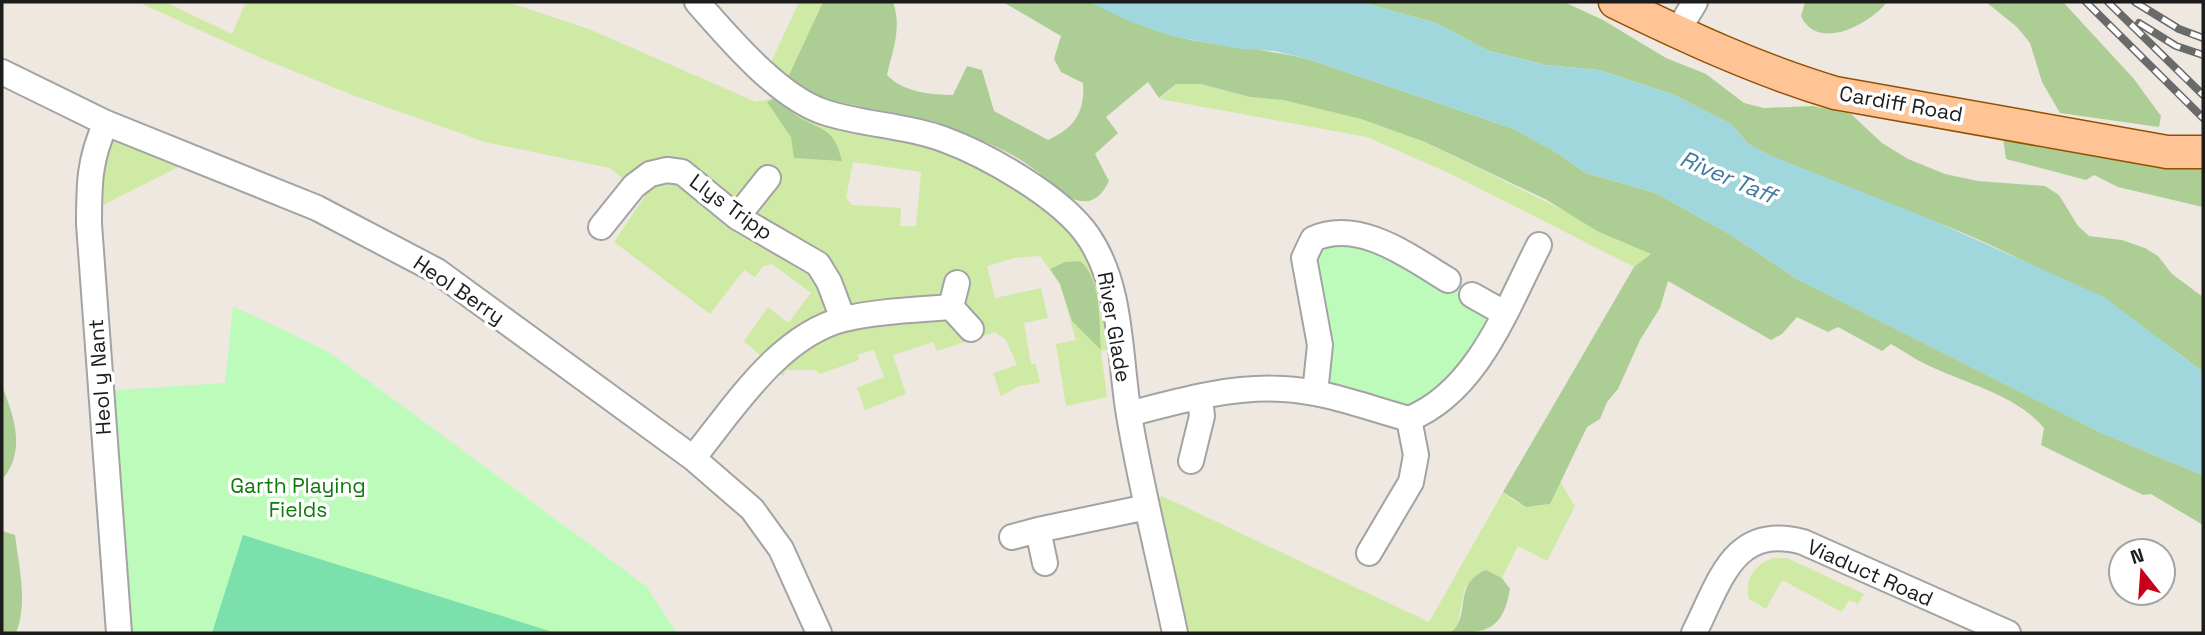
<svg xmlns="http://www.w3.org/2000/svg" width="2205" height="635" font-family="'Space Grotesk',sans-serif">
<rect width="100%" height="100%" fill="#eee8e1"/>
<path fill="#cfeaa4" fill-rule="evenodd" d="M138 2H165L232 34 246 2H507L589 29 756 102 775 98 766 73 799 2H823L783 88 944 127 979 140 974 152 1082 227 1120 348 1101 351 1107 397 1066 406 1056 344 1076 340 1060 284 1040 256 1014 258 987 266 995 298 1041 288 1048 318 1024 323 1031 364H1036L1040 383 1019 386 1001 396 993 373 1017 365 1006 340 995 332 937 351 933 342 893 355 906 394 865 410 857 388 884 377 874 350 857 355 859 360 820 374 814 370H786L783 376 744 341 768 307 788 323 811 293 772 264 763 266 755 277 744 270 710 314 614 242 645 196 610 168 485 142 355 96 261 58ZM853 162 921 172 916 226H900L901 208 852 205 846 198Z
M1176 84H1201L1250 97 1283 100 1361 119 1425 142 1652 254 1634 267 1451 174 1367 137 1160 99Z
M106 123 194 159 89 212Z
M1559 480 1575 506 1547 561 1518 546 1502 578 1486 570 1465 587 1457 627 1451 633H1175L1147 507 1162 496 1429 622 1503 492C1518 506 1530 509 1550 504Z
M1774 558H1787L1864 594 1858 604 1849 600 1842 612 1782 580 1766 609 1749 599C1744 580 1755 563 1774 558Z"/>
<path fill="#acce94" d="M823 2H893C902 28 893 49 887 75 903 92 931 95 953 95L967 66 982 70 994 111 1048 140C1075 128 1085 112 1083 83L1061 72 1054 59 1061 36 1003 2C1025 2 1070 0 1090 2 1115 9 1142 28 1170 35 1215 47 1263 48 1308 59L1514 129 1557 153 1586 173 1656 193 1731 235 1797 279 2106 435 2203 475V525L2151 494 2143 495 2041 445 2044 428C2017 396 1971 385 1934 368 1919 362 1905 352 1891 344L1882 351 1838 327 1828 332 1797 317 1782 334 1771 340 1668 281 1660 308 1640 340 1618 389 1607 402 1600 419 1587 427 1550 504 1526 507 1503 492 1634 267 1651 254 1597 231 1547 200 1425 142 1361 119 1283 100 1250 97 1201 84H1176L1159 98 1148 82 1106 117 1118 133 1095 154 1109 181C1100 199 1090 206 1070 198 1050 182 1029 163 1005 151 936 117 857 109 783 88Z
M1361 2H1564L1603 20 1666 58 1706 74 1744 103 1764 108 1813 106 1851 114 1882 143 1908 159 1945 174 1978 181 2045 186 2059 195 2078 226 2089 236 2122 240 2145 248 2158 256 2172 274 2203 297V372C2133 316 2050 271 1968 235 1903 207 1833 186 1769 155L1748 144 1731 124 1674 95 1599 70 1546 65 1489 51 1436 23Z
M1805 2H1887C1869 25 1817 52 1801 16Z
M1986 2H2063L2134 79 2161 116 2159 127 2060 113 2042 82 2030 43 2017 27Z
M775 98C784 105 792 114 802 119 827 132 834 130 842 161L794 158 791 137 767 102Z
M2003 138 2203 166V207L2118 187 2094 175 2086 180 2006 159Z
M1080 261C1102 278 1099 324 1101 350L1072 321 1060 284 1050 269 1065 262Z
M2 386C15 419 26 451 2 480Z
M2 531 15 535C19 567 28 602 16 633H2Z
M1486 570 1502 578 1510 589C1503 629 1488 633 1451 633 1472 614 1452 584 1486 570Z"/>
<path fill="#bdfbbb" d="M1340 232 1448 280 1504 313 1424 413 1315 393 1313 239Z
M233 306 327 351 366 379 647 587 677 633H119L101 391 225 383Z"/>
<path fill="#7be0ac" d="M243 535 556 633H212Z"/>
<path fill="#9fd7dd" d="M1089 2H1361L1436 23 1489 51 1546 65 1599 70 1674 95 1731 124 1748 144 1769 155 1930 219 2104 297 2203 372V475L2106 435 1797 279 1731 235 1656 193 1586 173 1557 153 1514 129 1308 59 1275 51 1240 49 1172 36 1131 22Z"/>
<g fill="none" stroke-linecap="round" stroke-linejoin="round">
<g stroke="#a3a3a3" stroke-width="28">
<path id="minor" d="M697 2C729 38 778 97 824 112 863 125 905 125 943 139 987 155 1061 197 1088 236 1123 287 1119 356 1129 415 1141 488 1160 561 1175 633
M1677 32 1695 2
M2 72 106 123 317 208 437 271 693 458 752 509 781 549 819 633
M106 123C89 159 89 185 89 224L119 633
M737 217 768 178
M601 227 634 186 650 174 667 170 682 172 737 217 818 264 829 282 843 319
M1472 295 1504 313
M951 307 971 329
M1315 393 1320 345 1304 258 1313 239C1359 218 1410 257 1448 280
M1129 414C1178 401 1231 386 1283 389 1326 391 1368 408 1409 419 1478 391 1507 307 1539 245
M693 458C734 408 778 336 844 319 879 311 915 310 951 307L957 283
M1191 461 1202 416 1200 398
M1012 537 1038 530
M1369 553 1411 482 1416 455 1409 419
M1045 563 1038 530 1147 507
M1694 633C1720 582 1733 523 1803 542L2008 633"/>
</g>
<g stroke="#935000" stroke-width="35">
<path id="major" d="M1615 2C1687 37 1758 70 1835 93L2167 152H2203"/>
</g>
<use href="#minor" stroke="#fff" stroke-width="24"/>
<use href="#major" stroke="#fec495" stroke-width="32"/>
<g stroke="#6a6a6a" stroke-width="8">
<path id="rail" d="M2086 2 2203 118
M2108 2 2203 95
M2135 2 2179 29 2203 38
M2139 23 2176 46 2203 55"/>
</g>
<use href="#rail" stroke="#fff" stroke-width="5" stroke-dasharray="16" stroke-linecap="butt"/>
</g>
<g text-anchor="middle" stroke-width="7" stroke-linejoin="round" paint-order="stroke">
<g font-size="21" fill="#1c1c1c" stroke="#fff">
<text transform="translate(1901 104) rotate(10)" y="7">Cardiff Road</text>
<text transform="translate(731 207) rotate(36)" y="7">Llys Tripp</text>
<text transform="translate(459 290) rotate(34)" y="7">Heol Berry</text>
<text transform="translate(1114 327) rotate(80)" y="7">River Glade</text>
<text transform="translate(100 377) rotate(-94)" y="7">Heol y Nant</text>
<text transform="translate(1870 573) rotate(24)" y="7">Viaduct Road</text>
</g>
<g font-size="21" fill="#0d7b08" stroke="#fff">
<text x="298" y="493">Garth Playing<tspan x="298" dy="24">Fields</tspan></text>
</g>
<g font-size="23" font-style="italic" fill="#417a9d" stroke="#fff">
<text transform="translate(1728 177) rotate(23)" y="8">River Taff</text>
</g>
</g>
<rect width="2205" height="635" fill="none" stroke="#1c1c1c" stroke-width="7"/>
<g transform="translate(2142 572) rotate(343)"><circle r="33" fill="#ffffff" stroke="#a4a4a4" stroke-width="2"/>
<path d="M0-5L12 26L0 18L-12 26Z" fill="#c70019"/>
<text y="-10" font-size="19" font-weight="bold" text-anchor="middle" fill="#1c1c1c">N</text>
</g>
</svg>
